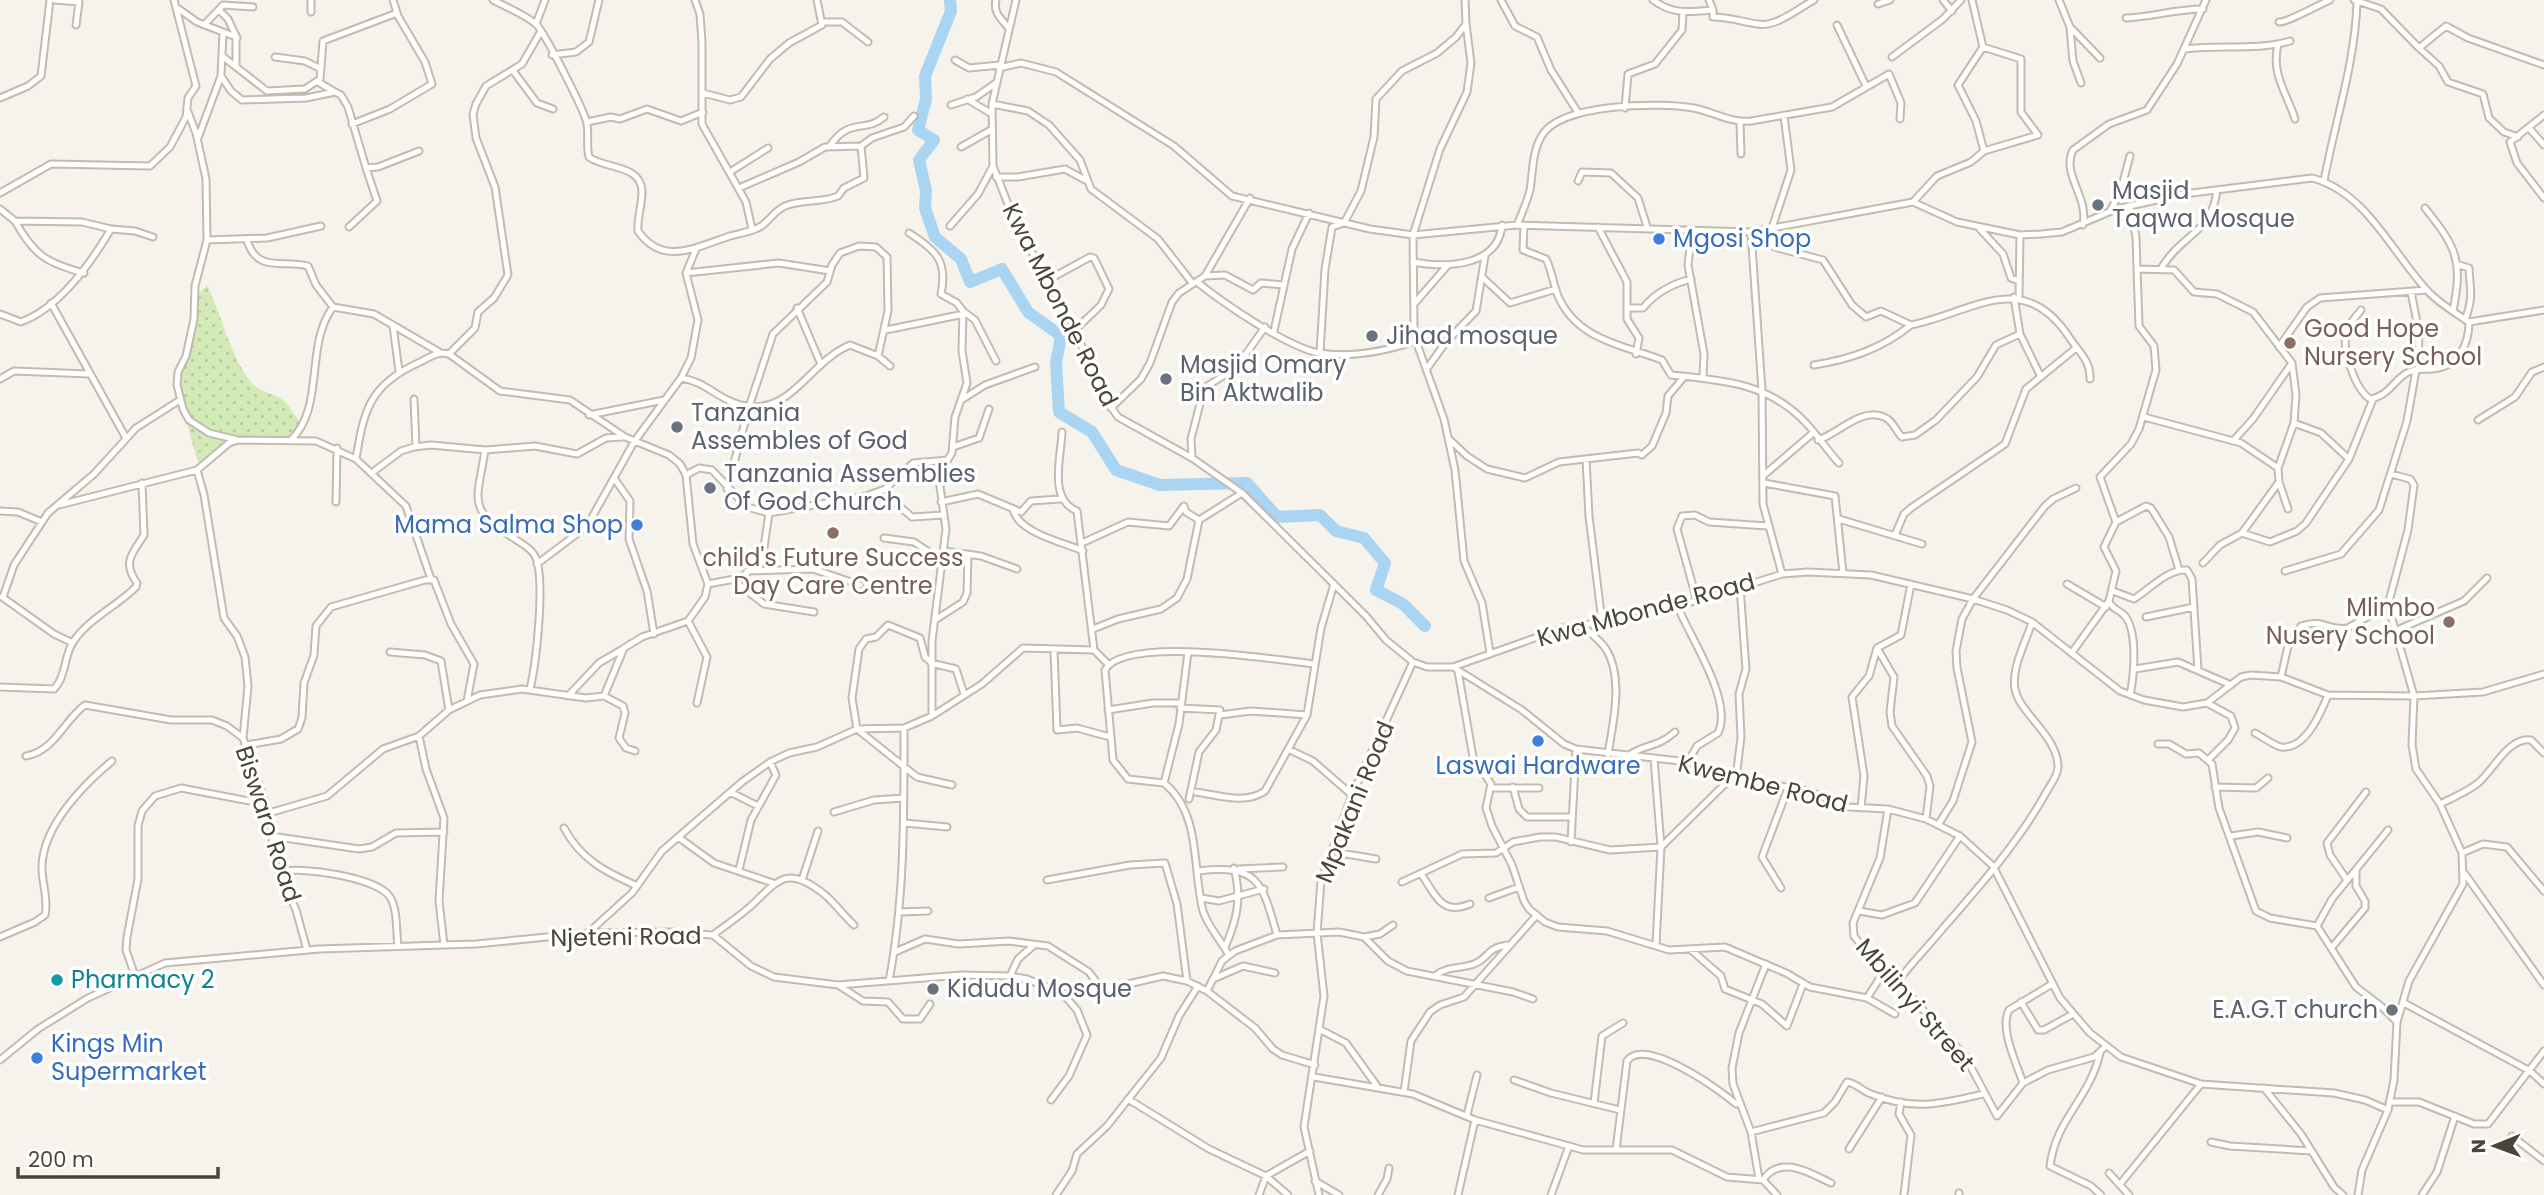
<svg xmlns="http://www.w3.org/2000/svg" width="2544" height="1195" font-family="Poppins,sans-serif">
<defs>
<pattern id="park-dots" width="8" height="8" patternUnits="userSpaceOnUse" patternTransform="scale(1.75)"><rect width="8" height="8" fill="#d2eab5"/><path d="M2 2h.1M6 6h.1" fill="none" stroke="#b6ca9c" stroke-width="1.8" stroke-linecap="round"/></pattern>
</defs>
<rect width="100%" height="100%" fill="#f6f3ec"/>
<path fill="url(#park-dots)" d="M207 285C222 316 229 353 250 381 257 392 273 393 283 400 289 405 295 416 300 422L291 439 233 438 199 464C193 449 177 388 179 373 183 352 198 325 190 303Z"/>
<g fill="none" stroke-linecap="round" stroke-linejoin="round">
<path stroke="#a9d4f2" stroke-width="12" d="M950 0 951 11 925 76 926 99 918 130 934 140 919 160 926 191 925 208 935 237 961 259 970 282 1002 269 1028 312 1061 336 1056 363 1059 412 1092 432 1116 470 1160 485 1247 483 1277 517 1320 515 1336 531 1364 538 1385 563 1376 590 1403 604 1425 626"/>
<g stroke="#c2bbae" stroke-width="9">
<path id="minor" d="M55 0 79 2 76 25
M311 0V12
M493 0C506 7 524 14 536 24 543 30 586 113 587 124 589 135 586 146 589 157 604 169 642 164 642 192 642 205 637 217 638 231 663 267 696 247 730 236 740 233 758 231 765 223 773 216 775 211 785 206 802 199 822 203 838 196L844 188 864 178 861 146
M695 0 700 14 702 42V124L746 202 752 229
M996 0C993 12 1000 18 1008 27
M1016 0 992 104 993 166 1015 222 1075 330 1101 392 1118 417 1192 458 1242 493 1366 616 1386 640 1413 662 1427 667H1453L1563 628 1602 622 1642 609 1697 601 1782 574 1808 572 1871 575 1973 599 2007 610 2032 622 2120 691 2144 700 2183 707 2207 703 2241 677 2251 675 2281 677 2328 695 2414 696 2483 692 2544 674
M1501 0 1515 26 1537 37 1551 70 1577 111
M1653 0C1673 15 1689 12 1713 10V17C1730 17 1742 22 1758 24 1775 28 1799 8 1814 0
M1709 0 1713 10
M1943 0 1952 11
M2059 0 2070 27 2100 58
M2354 0 2381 9 2419 48 2446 26 2468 38 2544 65
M1878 4 1890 0
M176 7 197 22 236 37V67
M219 10 228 19 237 38
M2126 18C2152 17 2176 9 2203 9
M822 22H842L868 42
M2279 22C2287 23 2318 5 2330 0
M536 24 545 0
M1466 24 1471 63 1467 92 1440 149 1413 235 1414 327 1416 341 1444 419 1455 470 1464 561 1482 603 1490 653
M204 25 223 5 253 7
M1837 25 1866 86
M2070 28 2073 61 2081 83
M2278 44C2271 75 2286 91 2295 119
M1983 47 2021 59V112L2038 135 1984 151
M2419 48 2439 66 2448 82 2483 94 2489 118 2504 132 2518 137
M2184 49C2220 44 2255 51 2290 41
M552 55 576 52 589 42 599 0
M222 56 267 91 305 89 320 79 323 41 397 13
M275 57 305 61 321 69
M1892 57 1943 19 1961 0
M955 60 969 68 1000 65
M999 68 1021 63 1056 72 1174 146 1232 196 1370 229 1413 235 1517 225 1751 232 1913 202 1957 222 2020 235 2041 234 2062 232 2116 209 2184 194 2312 178C2366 192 2391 251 2426 289 2437 302 2455 313 2469 322L2544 310
M514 72 537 103 553 109
M221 76 231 91 242 100 306 98 335 92 341 95 348 107 366 168 378 167 419 151
M318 82 335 92
M703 93 730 100 741 97 770 59 789 43 822 25 817 0
M0 98 28 86 41 76 50 0
M967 99 992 114
M992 104 1028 111 1049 125 1080 160 1091 189 1158 239 1193 284
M951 105 976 97 996 83
M1625 108 1628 74 1655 64 1682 30 1683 13
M188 112 196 133 206 179 207 240 195 286 194 319 186 356 178 372 177 385 183 409 189 420 209 433 238 440
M2544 115 2510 142 2517 163 2544 198
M587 122 611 117 620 119 647 109 681 121 703 112
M1740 122 1741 154
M352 124 390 109 432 84 425 62 398 16 393 0
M2529 128 2544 145
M198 138 221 76 223 32
M829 147C850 116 864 134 884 117
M961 147 991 130
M730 172 768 148
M996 177H1018L1065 169 1085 180
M1578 181 1582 172 1611 173 1638 198 1647 227
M2324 181C2335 121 2355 64 2357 2
M739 188 799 162 825 147 861 146 872 138 904 127 914 116
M0 193 51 164 150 166 170 147 186 117 188 98 196 86 174 0
M1913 202 1937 176 1971 162 1984 151 1976 121 1958 85 1983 47 1972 0
M2425 208C2457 248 2463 261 2453 311
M0 209 15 221 82 222 111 229 135 231 153 237
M2110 211 2120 193 2130 156
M15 221C34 255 46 263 84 273
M1517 225C1522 213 1527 202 1530 190 1533 172 1532 153 1541 137 1558 103 1660 102 1694 108 1714 112 1730 123 1751 121L1832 107 1889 74 1901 103 1900 119
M1524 225 1523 250 1546 259C1552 271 1553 283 1558 296 1577 340 1623 345 1662 360L1671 375C1719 380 1764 382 1801 418 1815 431 1826 449 1839 463
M2083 225C2089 197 2061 174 2073 150L2109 124 2147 110 2177 64 2206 0
M950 226 978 194 993 166
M349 227 377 201 366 168
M1598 227 1627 282V319L1639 338 1636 354
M1772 228 1791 170 1784 116
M1979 228 2003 254 2011 278 2019 281
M1692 230 1688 265 1704 354 1703 376
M1759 231 1774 247 1823 260 1852 305 1866 317 1881 311 1911 325C1971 313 2023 267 2069 337 2078 351 2091 361 2090 379
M1751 232 1762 390 1763 504 1782 574
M909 233C936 250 948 261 941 294L957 303 963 311 962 351 967 383 955 417 952 453 944 465 940 487 946 529 932 641V716
M207 240 267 238 321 226
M247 240C257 274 284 259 308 266L316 285 333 307
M1413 262C1446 268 1498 267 1502 225
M2459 265 2469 268C2470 291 2474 296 2465 320
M2162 267C2183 233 2212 233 2217 190
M2138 269 2174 270 2194 292 2217 294 2253 312 2292 363 2296 395 2294 423 2278 468 2279 482 2288 509
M686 273 779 263 830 271
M1205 276 1225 275 1253 290 1261 283 1283 285
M1482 277 1510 303 1556 289
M1046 281 1090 257 1094 258 1109 289 1101 305 1075 330
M1197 282C1223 303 1287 347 1319 353 1351 358 1386 351 1416 341
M2411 292 2419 332 2418 369
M2014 297 2020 334 2040 375
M2019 298 2020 235
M51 303 126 438
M1414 304 1447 266
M797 308 820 362
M1627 308H1643C1655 293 1672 284 1691 279
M2361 310C2356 317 2348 324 2346 333 2342 350 2355 389 2370 399 2388 396 2392 383 2405 374 2413 368 2423 370 2432 369 2458 367 2469 345 2469 322
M963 311 975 320 996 361
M0 314 21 322C59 308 91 263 111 229
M393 326 399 371
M886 330 964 314
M1274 331 1292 249 1309 213
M2279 347 2307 307 2320 298 2427 290
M1320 353 1325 269 1332 227 1344 223 1361 191 1374 137 1376 99 1402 71 1437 53 1456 37 1466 24 1465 0
M449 354 475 328 478 312 494 298 508 275 495 187 476 138 473 114 476 104 486 86 522 64 541 31
M1814 365C1851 359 1881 349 1911 325
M1428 367 1446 342 1476 311 1485 256
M681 378C706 381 720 402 746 406 793 413 809 362 850 345L878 356 890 366
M0 379 14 371 89 374
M414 399 416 447
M963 399 985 385 1035 367
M1111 408 1141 379 1150 363 1172 302 1179 293 1205 276 1250 198
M589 415 664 400
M2144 417 2241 443 2278 468
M2478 420 2515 397 2532 372 2544 367
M2294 423 2321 433 2349 459
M1062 432C1061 458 1048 499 1077 511L1094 650
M1449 439 1467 456 1487 469 1525 478 1559 462 1638 453 1642 455 1652 446 1666 413 1668 396 1684 377
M1818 440C1838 434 1861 407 1884 417 1893 420 1896 432 1902 437L1915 435 1936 420 1977 377 1996 345 2020 334
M290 441C326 407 304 346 333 307L374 314 439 352
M2233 441 2253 419 2292 363
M953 447 979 438 989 409
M485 450C477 503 466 508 515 539 522 544 531 548 535 556 546 578 536 664 530 689
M1192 458 1191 439 1204 388 1236 368 1265 327
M1586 459 1589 516 1602 622
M197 470 204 495 224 618 237 636 245 657 248 686 243 738
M373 472 401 451 414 447 431 445 485 450 535 446 577 454 606 438 623 437
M686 475 699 468 712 470 747 507 769 513 866 496 885 489 913 463 948 460
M1764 475 1813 433
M614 478 630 501 629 539 647 591 654 634
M1764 483 1835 496 1843 573
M727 489 749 407 773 334 827 282 832 265 840 253 859 246 876 247 887 257 888 311 878 356
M885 489 892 500 912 517 944 515
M336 502 337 448
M941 502 978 494 1021 512 1031 501 1060 499
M59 505 197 470 229 443 238 440 316 441 356 459 406 506 431 579
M1013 509C1018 533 1063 542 1083 551
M0 511 18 512 42 522
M1839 519 1922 544
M2116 522 2146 506 2151 508 2169 537 2179 570
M2242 533 2270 542 2297 531 2306 523 2349 459 2373 399
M1895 535 1904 514 1911 508 2005 444 2026 389 2076 348
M884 538 914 542 932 554 943 557
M1082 543 1128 522 1169 526 1184 506 1186 512 1199 520
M944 551 981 556 1017 569
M2203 563 2220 545 2242 533 2279 482
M537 564 582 530 591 519 634 442 681 378 691 358 698 320 686 273 696 249
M747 571 813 569 860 585
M2285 571 2341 554 2379 510 2407 421 2416 370
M733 580 764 604 814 612
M708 584 740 578 762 561 769 513
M2067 584 2106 607
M2113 591 2134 599C2150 589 2167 569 2187 570L2192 579 2198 670
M2 597 54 634 73 643
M3 597 14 565 48 513 94 474 136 428 180 400
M1697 601 1677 529 1682 516 1695 515 1709 522 1767 526
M2109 601C2112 610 2119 609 2125 616 2138 632 2134 676 2130 695
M1677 605C1689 636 1734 701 1718 733L1697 746 1688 762
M2146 617 2194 607
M935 620 963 602 967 593 968 554
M688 621 707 657 697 703
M1582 625C1590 633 1600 640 1606 649 1624 678 1613 723 1608 754
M1093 629 1118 619 1161 609 1177 598 1187 579 1199 520 1242 493
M2397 630 2464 601 2487 578
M1877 648 1894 677 1890 712 1892 726 1927 776 1930 786 1926 819
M1054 650 1057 730 1077 728 1110 737
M2073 651 2109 601 2116 571 2104 547 2116 522 2100 477 2131 444 2139 429 2156 370 2154 346 2139 326 2136 237 2130 208
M390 652 425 655 441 661 449 710
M931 662 925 657 920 638 888 625 876 637 866 639 859 649 852 698 857 729 917 777 952 785
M931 663 956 669 964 694
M1453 667 1522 710 1564 744 1576 749 1688 762 1736 778 1808 791 1848 807 1888 809 1926 819 1960 836 1993 866 2060 998 2090 1033 2121 1057 2201 1084 2334 1093 2365 1100 2388 1110
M2135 669 2178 662 2231 685
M1458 671 1473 757 1491 784 1486 808 1492 826 1512 865 1524 901 1529 909 1545 922 1558 927 1607 931 1669 950 1725 947 1786 973 1810 987 1867 998 1895 1014
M2281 677 2288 646 2301 626C2324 618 2329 632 2348 628L2388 605
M0 687 54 689C66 677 64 656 73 642 89 618 116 607 136 587L137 583C122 562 132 554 144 535L142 483
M568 696 599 663 623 649
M604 696 623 706 625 713 619 738 626 748 635 751
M2207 703 2231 716 2235 728 2228 740 2209 759
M1180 708 1220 710 1216 730 1199 752 1189 799
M1108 710 1153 703H1180
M1220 715 1251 711 1307 715 1321 628 1334 584
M2255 733C2263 737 2273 745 2281 747 2306 750 2321 712 2328 695
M419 736 426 769 444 818 439 901 444 945
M2158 744H2169L2186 754 2199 753 2212 764 2219 808 2256 911 2270 918 2317 926 2356 987 2381 1006 2397 1022
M247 745 281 739 298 729 302 718 304 683 314 655 316 626 331 607 425 580H434L451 624 474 664 467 701
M1290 750 1313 761 1352 795
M26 756C54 752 65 719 85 705L171 720H212L227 726 243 738 269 813 275 863 296 910 307 950
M1628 756C1645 743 1656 749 1675 732
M1654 758 1661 847 1656 945
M1736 778 1741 737 1739 694 1746 669 1740 587
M1164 783 1179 724 1188 652
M1513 787 1519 809 1527 817H1570
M2215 787 2256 788 2268 778
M1492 788H1539
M730 792 758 806
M1196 792C1218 795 1245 805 1265 791L1307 715
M2440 804C2452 798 2467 792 2478 783 2492 772 2509 736 2531 740L2544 753
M1861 808 1864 776 1852 697 1869 676 1877 648 1901 635 1911 584
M1888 809 1880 858 1853 923 1854 936 1883 973 1914 1000 1965 1056 1997 1116 2023 1083 2048 1070 2094 1057 2105 1047
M834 812 874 800 904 798
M269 813 327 796 383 749 419 736 449 710 480 695 522 689 586 698 604 696 624 648 642 637 688 621 705 597 708 584 693 544 686 475 680 464 669 455 625 437 570 400 500 391 449 354C436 351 429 358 418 363 370 385 364 409 356 459
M905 823 947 827
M1938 825 1953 801 1972 742 1957 668 1956 651 1962 619 1973 599 2045 506 2053 499 2076 488
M564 828C581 860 606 872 637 886
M271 836 359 849 372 847 396 833 444 832
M2231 836 2258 832 2287 838
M678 837 714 863 773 883
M1571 842 1576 749
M2462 853 2483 844 2507 847 2544 891
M1327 861 1346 854 1376 859
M1239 869 1283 867
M739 870 751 820 776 775 770 762
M1198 871C1259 864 1262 882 1277 935
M279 872C300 866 377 877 390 897 398 910 396 932 398 946
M1421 874C1436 895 1441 916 1470 904
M2465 874 2544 985
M802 880 818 831
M1047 880 1130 865 1165 863 1177 904 1187 981
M2347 880 2330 855 2327 843 2366 792
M1402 882 1462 854 1496 853 1513 842 1540 837H1556L1610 850 1661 847 1732 777
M1781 888 1762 857 1788 788
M1201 898 1219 901 1264 889
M1489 898 1519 887
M1859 911 1882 915 1915 903 1960 836
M899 912 928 911
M2317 926 2332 899 2388 830
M588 933 632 893 662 851 742 782 770 762 789 753 817 747 857 729 904 728 932 716 982 684 1023 648 1094 650 1108 664
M713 935C726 925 740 916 752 905 780 878 788 866 824 894 835 903 843 915 854 925
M0 937 35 922 45 915C49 899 41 881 42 865 44 825 83 785 112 761
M1364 937 1380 934 1393 925
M2333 946 2365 908V901L2356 886V870
M1225 947C1237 920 1242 898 1234 868
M1690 949 1721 976 1725 989 1762 1004 1787 1026 1803 984
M895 952 925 939 959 944 1009 941 1048 946 1089 972 1102 990
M1228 954C1221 940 1208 927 1203 911 1192 869 1202 814 1164 783L1128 779 1113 760 1105 670C1125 635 1278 660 1315 664
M1436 975C1448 966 1460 969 1474 964 1490 958 1485 948 1508 945
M135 976 126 950 127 937 138 879V826L142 811 155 796 181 788 265 804
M1010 976 1018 959 1033 946
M1213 979 1243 966 1275 973
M889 981C905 897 904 813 904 728
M1896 984C1911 963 1928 947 1944 927 1981 885 2020 840 2047 791 2051 784 2058 775 2058 767 2058 736 2019 713 2015 689 2011 668 2026 642 2032 622
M838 985 863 1001 888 1002 903 1019H920L930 1004
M1207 991 1222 961 1235 951 1277 935 1339 932 1364 937 1388 961 1407 971 1513 992 1533 999
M1867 998 1883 973
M2021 1002 2038 1030H2044L2073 1014
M2404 1003 2530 1071 2544 1084
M1319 1029 1346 1043 1377 1086
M2100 1053C2089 1100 2056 1118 2050 1166L2091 1186 2101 1195
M0 1060 38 1029 88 998 165 963 319 949 476 944 588 933 671 932 713 935 751 966 774 977 838 985 961 975 1010 976 1027 979 1063 994 1102 990 1163 976 1187 981 1207 991 1255 1028 1273 1049 1282 1055 1315 1065
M1314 1077 1413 1094 1475 1120 1569 1146 1583 1150H1672L1727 1177 1763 1180 1777 1195
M1514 1080 1551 1093 1620 1110
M2023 1083C2017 1064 1999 1029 2009 1010L2052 984
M2264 1088 2301 1134 2334 1187 2343 1195
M1404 1092 1411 1041 1430 1012 1440 1005 1464 997 1536 916
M1128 1099 1209 1149 1266 1176 1288 1195
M1051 1100 1069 1076 1087 1035 1077 1010 1063 994
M1901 1102 1899 1114 1911 1135 1904 1195
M2389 1102H2419L2474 1124H2488L2544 1051
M1594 1103 1602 1036 1623 1023
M1467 1115 1477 1075
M1751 1132 1824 1113 1835 1102 1847 1082C1856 1083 1862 1091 1871 1094 1913 1111 1941 1104 1983 1094
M2512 1136 2544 1161
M2211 1142 2230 1146 2311 1151
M1849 1149 1882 1097
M1616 1150 1627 1061C1644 1036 1719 1089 1736 1104
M2109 1173 2129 1195
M1759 1179 1751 1132 1733 1084 1732 1068 1739 1033 1766 964
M1763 1180C1780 1154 1810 1173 1831 1183
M1315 1181 1339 1195
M2121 1183 2201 1084
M1959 1193V1195
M1056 1195 1072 1171 1077 1154 1107 1126 1161 1058 1179 1016 1198 986
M1259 1195 1266 1176 1310 1151
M1319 1195 1304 1127 1324 996 1317 933 1321 881 1352 795 1413 662
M1378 1195 1387 1179 1389 1168
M1458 1195 1475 1120
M1551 1195 1569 1146
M2358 1195 2362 1170 2388 1110 2394 1080 2397 1022 2409 981 2463 884 2462 853 2440 804 2416 769 2412 745 2414 696 2388 605 2408 530 2414 485 2410 479 2391 474
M2422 1195 2437 1172 2455 1116"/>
</g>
<use href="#minor" stroke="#fff" stroke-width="5"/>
</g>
<g fill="#6b7280" stroke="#fff" stroke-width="2.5">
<circle cx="2098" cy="205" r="7"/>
<circle cx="1372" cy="336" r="7"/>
<circle cx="1166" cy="379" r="7"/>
<circle cx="677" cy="427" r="7"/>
<circle cx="710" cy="488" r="7"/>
<circle cx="933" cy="989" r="7"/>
<circle cx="2392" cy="1010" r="7"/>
</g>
<g fill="#3f7fe0" stroke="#fff" stroke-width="2.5">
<circle cx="1659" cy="239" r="7"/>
<circle cx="637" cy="525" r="7"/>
<circle cx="1538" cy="741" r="7"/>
<circle cx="37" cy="1058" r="7"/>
</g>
<g fill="#8d6e63" stroke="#fff" stroke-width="2.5">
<circle cx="2290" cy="343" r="7"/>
<circle cx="833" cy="533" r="7"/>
<circle cx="2449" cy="622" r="7"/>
</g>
<circle fill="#0f9aa8" stroke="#fff" stroke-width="2.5" cx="57" cy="980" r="7"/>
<g text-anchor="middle" stroke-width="7" stroke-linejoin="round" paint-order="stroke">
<g font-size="24" fill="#5b616d" stroke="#fff" text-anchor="start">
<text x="2112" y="199">Masjid<tspan x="2112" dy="28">Taqwa Mosque</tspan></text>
<text x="1386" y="344">Jihad mosque</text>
<text x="1180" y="373">Masjid Omary<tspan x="1180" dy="28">Bin Aktwalib</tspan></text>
<text x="691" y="421">Tanzania<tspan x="691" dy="28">Assembles of God</tspan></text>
<text x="724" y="482">Tanzania Assemblies<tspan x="724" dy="28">Of God Church</tspan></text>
<text x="947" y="997">Kidudu Mosque</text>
<text x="2378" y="1018" text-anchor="end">E.A.G.T church</text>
</g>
<g font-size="24" fill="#366cbe" stroke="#fff" text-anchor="start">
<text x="1673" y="247">Mgosi Shop</text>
<text x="623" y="533" text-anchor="end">Mama Salma Shop</text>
<text x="1538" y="774" text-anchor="middle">Laswai Hardware</text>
<text x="51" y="1052">Kings Min<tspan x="51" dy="28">Supermarket</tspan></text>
</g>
<g font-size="24" fill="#4b4439" stroke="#fff">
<text transform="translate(1060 305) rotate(63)" y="8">Kwa Mbonde Road</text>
<text transform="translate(1646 610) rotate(-15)" y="8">Kwa Mbonde Road</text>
<text transform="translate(1763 784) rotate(14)" y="8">Kwembe Road</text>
<text transform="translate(1355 802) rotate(-68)" y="8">Mpakani Road</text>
<text transform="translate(268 824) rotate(72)" y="8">Biswaro Road</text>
<text transform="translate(626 937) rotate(-1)" y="8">Njeteni Road</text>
<text transform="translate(1915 1005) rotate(49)" y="8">Mbilinyi Street</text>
</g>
<g font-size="24" fill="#785e54" stroke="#fff" text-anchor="start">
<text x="2304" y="337">Good Hope<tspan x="2304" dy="28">Nursery School</tspan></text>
<text x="833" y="566" text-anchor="middle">child's Future Success<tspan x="833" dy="28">Day Care Centre</tspan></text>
<text x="2435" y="616" text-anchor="end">Mlimbo<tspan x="2435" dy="28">Nusery School</tspan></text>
</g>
<g font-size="24" fill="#0d838f" stroke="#fff" text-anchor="start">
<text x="71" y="988">Pharmacy 2</text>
</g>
</g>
<g transform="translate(2495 1146) rotate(269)" stroke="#ffffff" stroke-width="5" paint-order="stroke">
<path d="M0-5L12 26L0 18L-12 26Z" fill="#4b4439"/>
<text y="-10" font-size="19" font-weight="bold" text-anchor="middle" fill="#4b4439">N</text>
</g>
<path d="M18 1167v10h200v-10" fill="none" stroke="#4b4439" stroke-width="3.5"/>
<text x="28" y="1167" font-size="21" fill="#4b4439" stroke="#ffffff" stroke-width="5" paint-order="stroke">200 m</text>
</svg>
